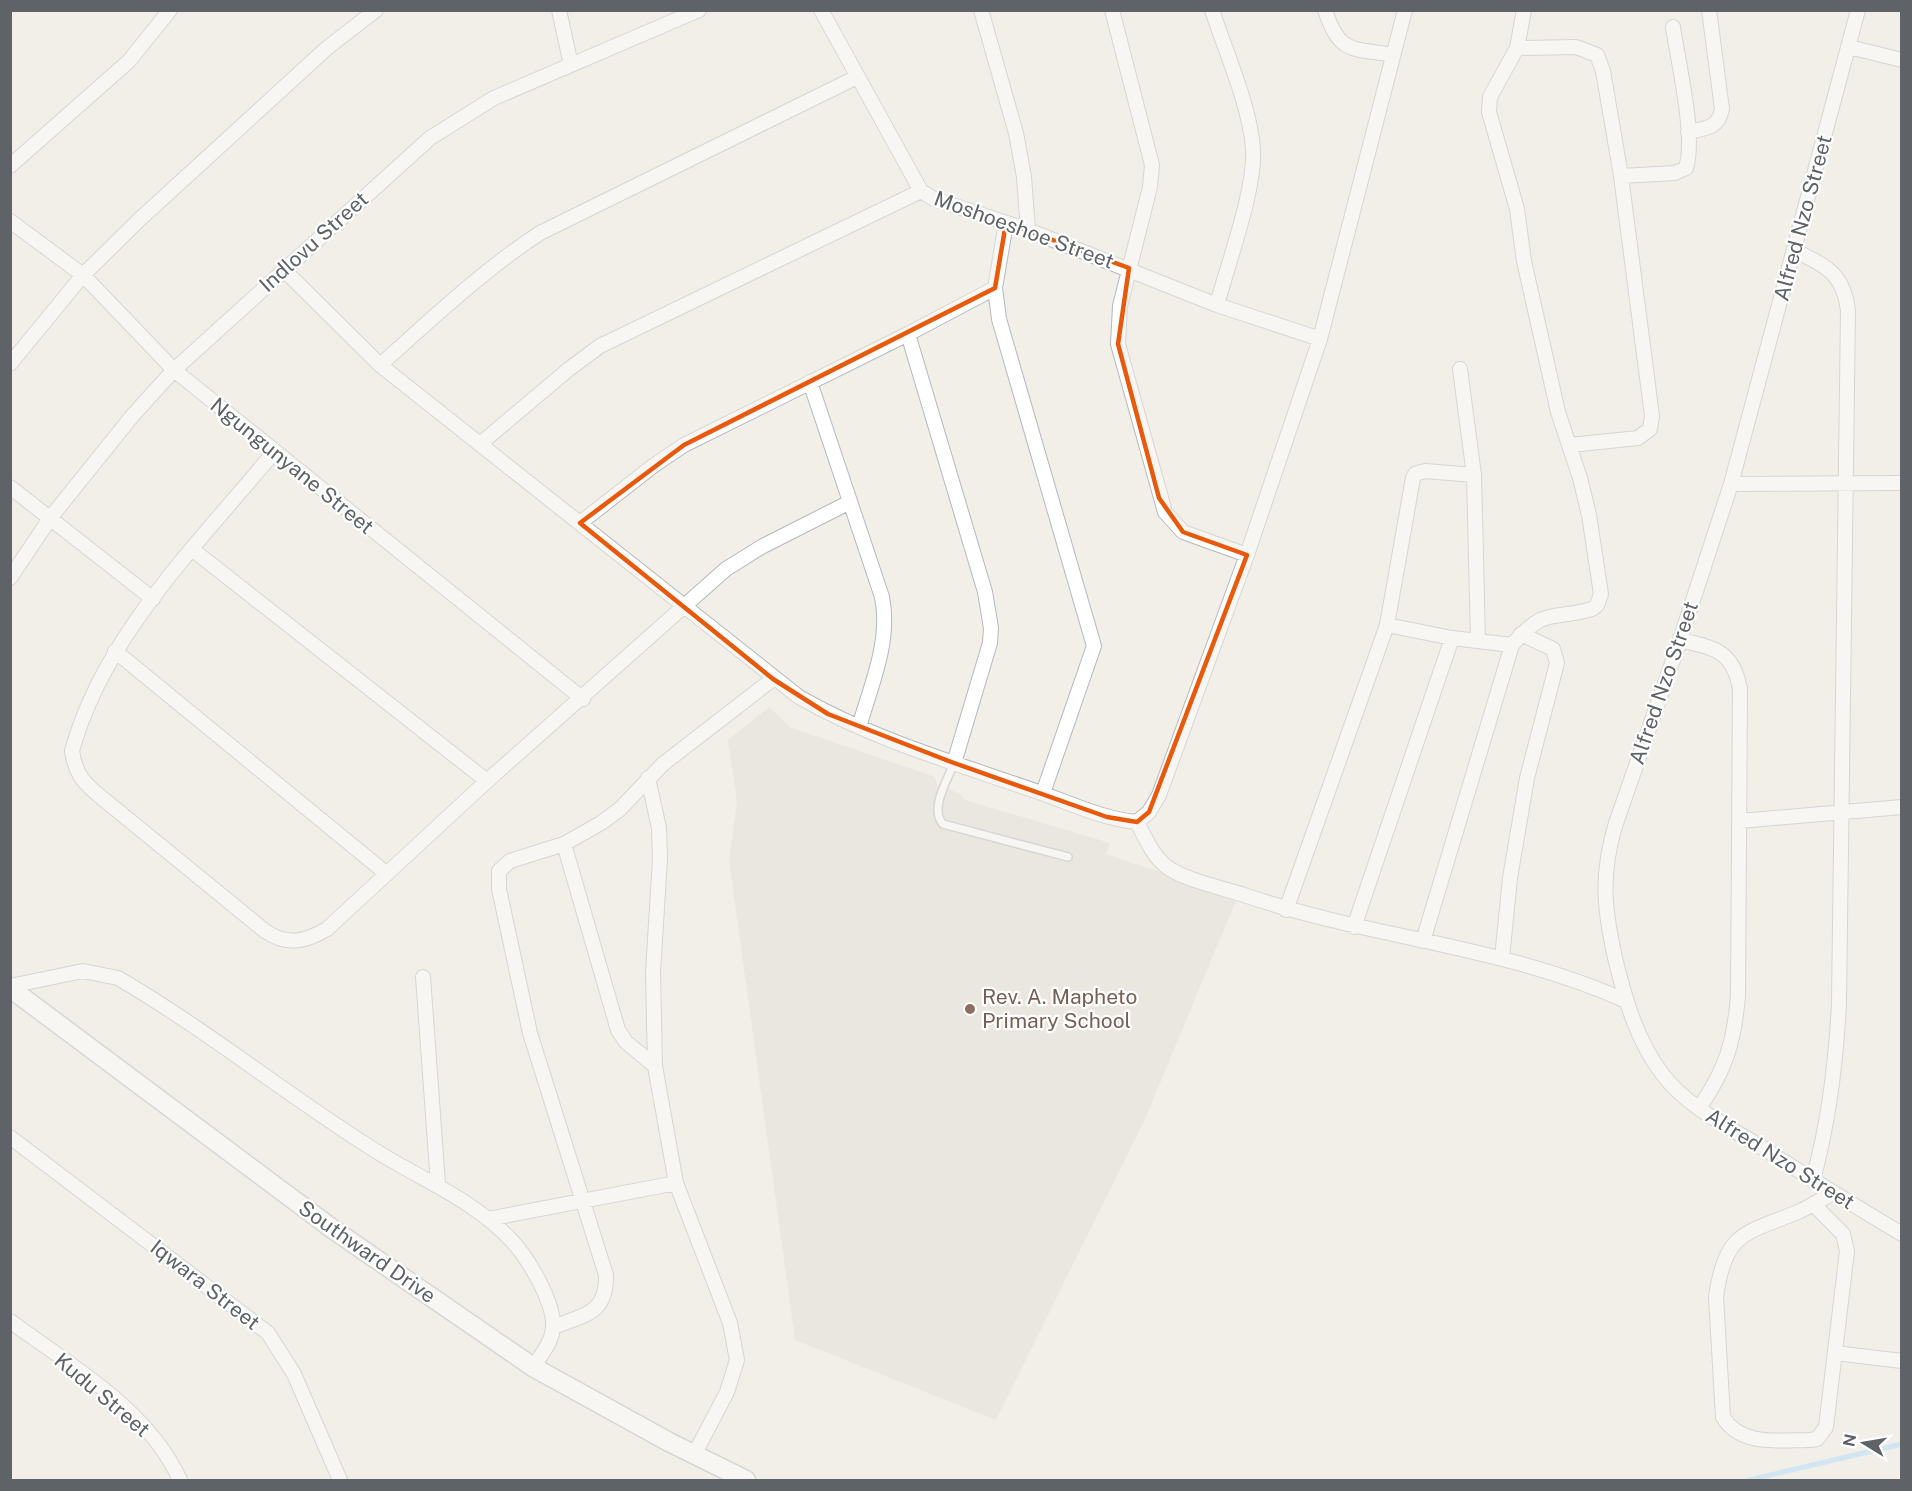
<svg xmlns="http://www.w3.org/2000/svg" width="1912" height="1491" font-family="'Public Sans',sans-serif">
<rect width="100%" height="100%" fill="#f1efe8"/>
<path fill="#e1ded6" d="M769 707 790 727 935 777 937 784 960 794 965 800 1110 843 1106 854 1237 898 1145 1119 996 1420 795 1340 729 860 737 802 728 740Z"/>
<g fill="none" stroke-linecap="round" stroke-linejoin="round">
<path stroke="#aadaff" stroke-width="5" d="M1749 1480 1902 1444"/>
<g stroke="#b5b8bc" stroke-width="10">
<path id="lane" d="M954 763C948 779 929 809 943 824L1068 857"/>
</g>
<g stroke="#b5b8bc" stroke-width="16">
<path id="street" d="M559 10 571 65
M821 10 921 191 934 199 1028 230 1217 305 1320 339
M981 10 1016 133 1024 177 1028 230
M1112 10 1152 165 1150 187 1120 306 1118 344 1165 512 1183 532 1247 555
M1212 10C1226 53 1249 103 1253 148 1256 188 1228 263 1217 305
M1325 10C1339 54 1352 48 1393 55
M1858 10 1731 484 1680 640 1616 823C1600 875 1604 910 1616 962 1626 1002 1637 1041 1663 1075 1687 1106 1725 1125 1758 1145 1805 1175 1853 1205 1902 1234
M1849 47 1902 60
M1517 48 1576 47 1597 55 1603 71 1621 176 1652 416 1650 429 1638 438 1570 445
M1688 132C1706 128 1718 129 1722 109L1709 10
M10 166 129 61 170 10
M1621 176 1675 173 1686 168C1696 136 1678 62 1673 27
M10 221 83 275 174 370 583 699
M1006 223 995 288 999 319 1094 646 1043 793
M1796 251C1827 267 1843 273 1848 310L1839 1003C1836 1064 1829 1121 1813 1180
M284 270 380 365 799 697C874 740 959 764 1041 793 1073 804 1103 819 1137 822L1149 812 1159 795 1247 555 1320 339 1405 10
M908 334 985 592 991 628 990 643 954 763
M10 364 83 275 140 219 327 48 376 10
M380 365C432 319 482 271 540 233L857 77
M1460 369 1474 475 1478 641
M810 382 882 597C891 641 871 685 859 727
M480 444 569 369 600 346 921 191
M274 452C200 542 103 636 72 751 75 771 81 780 96 793L265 931C287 946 305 942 327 929L487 781 726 569 763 546 850 502
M1731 484 1902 483
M10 487 153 599
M580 523 653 466 684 445 908 334 995 288
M193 550 487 781
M10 578 51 517 133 415 174 370 430 138 494 98 699 10
M1387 625 1452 638 1512 645
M1680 640C1714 648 1733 650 1740 689L1738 996C1734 1042 1726 1070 1699 1108
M115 651 387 874
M648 778 659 828 660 859 653 972 655 1066 676 1183 730 1323 737 1360 727 1392 694 1455
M1740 821 1902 807
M1137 822C1145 837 1153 857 1167 867 1185 880 1223 888 1244 895 1370 938 1505 946 1626 1001
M564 844 618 1030 626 1042 655 1066
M1286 910 1387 625 1413 478 1415 474 1425 471 1474 475
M1354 927 1452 638
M1423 941 1512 645C1546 606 1550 621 1592 609L1597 605 1601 594 1589 515 1580 478 1558 412 1524 261 1517 209 1489 112 1490 97 1517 48 1524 10
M1502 958 1510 878 1527 778 1557 663 1553 649 1521 634
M423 977 438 1184
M10 986 83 971 118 978C207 1030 288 1096 376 1151 422 1180 474 1200 512 1241 528 1258 554 1302 553 1326 553 1341 541 1355 533 1367
M10 1137 268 1333 294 1374 340 1480
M1813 1204 1843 1234 1847 1251 1826 1427 1817 1439 1810 1440C1780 1440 1741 1447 1723 1417L1716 1297C1725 1230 1746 1234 1800 1211 1811 1206 1822 1199 1833 1193
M488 1219 676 1183
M10 1321C71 1366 148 1409 180 1480
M553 1327C584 1315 607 1314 606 1275L530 1033 499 889V871L510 861 564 844 601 823 620 809 663 764 773 679
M1835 1353 1902 1361"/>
</g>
<g stroke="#b6babf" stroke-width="21">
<path id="secondary" d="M10 988 334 1230 533 1367 669 1442 746 1480"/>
</g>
<use href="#lane" stroke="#fff" stroke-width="7"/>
<use href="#street" stroke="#fff" stroke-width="14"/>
<use href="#secondary" stroke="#fff" stroke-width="18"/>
</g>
<path d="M0 0H1912V1491H0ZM1006 223 1129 268 1118 344 1159 498 1183 532 1247 555 1149 812 1137 822 1107 817 954 763 828 714 773 679 580 523 684 445 995 288Z" fill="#f1efe8" fill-opacity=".55" fill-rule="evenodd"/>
<path fill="none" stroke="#e8590c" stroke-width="4.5" stroke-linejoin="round" d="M1006 223 1129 268 1118 344 1159 498 1183 532 1247 555 1149 812 1137 822 1107 817 954 763 828 714 773 679 580 523 684 445 995 288Z"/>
<circle fill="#8d6e63" stroke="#fff" stroke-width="2" cx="970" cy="1009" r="6"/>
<g text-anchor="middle" stroke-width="4.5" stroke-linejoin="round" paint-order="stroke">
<g font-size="21" fill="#5f6368" stroke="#fff">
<text transform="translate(1803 218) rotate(-75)" y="7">Alfred Nzo Street</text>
<text transform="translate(1024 230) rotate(20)" y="7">Moshoeshoe Street</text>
<text transform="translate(314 242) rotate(-42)" y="7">Indlovu Street</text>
<text transform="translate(292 466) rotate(39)" y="7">Ngungunyane Street</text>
<text transform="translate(1664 683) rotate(-71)" y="7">Alfred Nzo Street</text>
<text transform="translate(1780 1159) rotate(32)" y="7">Alfred Nzo Street</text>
<text transform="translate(367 1252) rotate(35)" y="7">Southward Drive</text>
<text transform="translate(205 1285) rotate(38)" y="7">Iqwara Street</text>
<text transform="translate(102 1395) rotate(40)" y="7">Kudu Street</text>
</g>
<g font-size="21" fill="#785e54" stroke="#fff" text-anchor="start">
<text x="982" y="1004">Rev. A. Mapheto<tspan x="982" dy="24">Primary School</tspan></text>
</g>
</g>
<rect width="1912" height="1491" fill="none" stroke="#5f6368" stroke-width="24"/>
<g transform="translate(1864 1443) rotate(281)" stroke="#ffffff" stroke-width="4.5" paint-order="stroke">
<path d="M0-4.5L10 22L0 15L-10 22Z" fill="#5f6368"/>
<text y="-9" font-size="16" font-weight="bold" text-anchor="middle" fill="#5f6368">N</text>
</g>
</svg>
